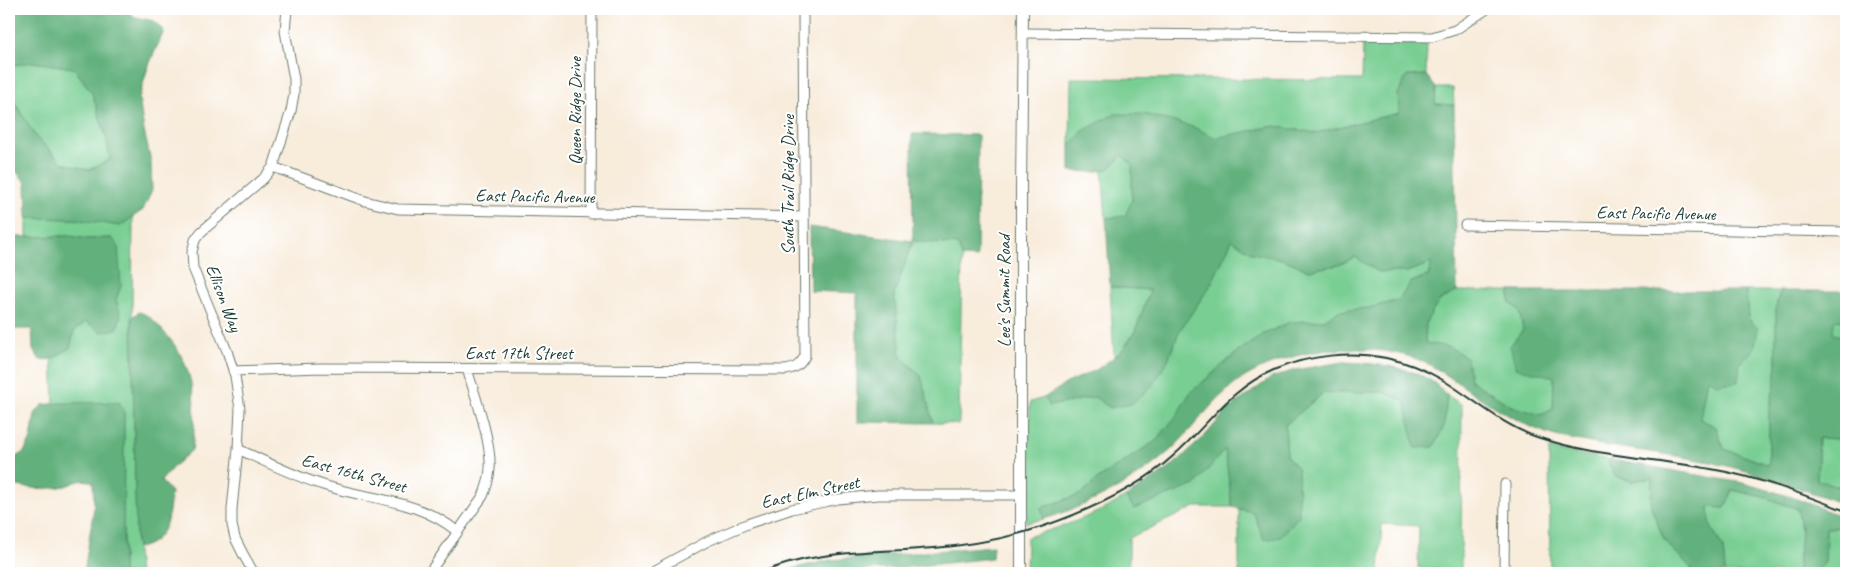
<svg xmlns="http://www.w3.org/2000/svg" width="1855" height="582" font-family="Caveat,sans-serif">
<rect width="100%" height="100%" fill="#fff"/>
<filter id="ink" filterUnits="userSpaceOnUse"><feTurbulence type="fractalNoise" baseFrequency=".02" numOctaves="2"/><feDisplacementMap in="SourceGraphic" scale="10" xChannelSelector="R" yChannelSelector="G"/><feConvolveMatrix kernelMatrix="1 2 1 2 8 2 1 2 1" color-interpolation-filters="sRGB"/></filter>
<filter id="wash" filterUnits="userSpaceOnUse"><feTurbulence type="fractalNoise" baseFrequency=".0096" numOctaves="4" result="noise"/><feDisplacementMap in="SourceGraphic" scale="20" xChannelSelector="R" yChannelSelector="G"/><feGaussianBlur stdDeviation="1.12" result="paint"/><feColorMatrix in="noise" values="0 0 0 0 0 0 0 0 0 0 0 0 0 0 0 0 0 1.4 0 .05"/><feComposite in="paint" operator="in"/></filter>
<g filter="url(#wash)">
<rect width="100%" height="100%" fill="#f8ecdb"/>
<path fill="#78ce93" stroke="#4c8664" d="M1363 43 1427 44 1426 75 1407 76 1398 94 1399 113 1315 133 1274 126 1215 138 1193 127 1084 131 1070 146 1071 78 1362 80Z
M32 62 74 68 92 93 107 140 110 160 89 170 63 163 36 137 9 93V66Z
M1436 88H1453L1454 105 1435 104Z
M1122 155 1132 164V200L1125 217 1106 218 1102 170 1109 169Z
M133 217 132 317 136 541 139 573H123L124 412 60 403 54 404 52 359 70 348 74 331 86 321 102 331 121 316 116 299 121 286 112 238 87 239 70 236 27 237V218L75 219 120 226Z
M1232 240 1253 253 1282 259 1309 270 1339 265 1355 257 1379 272H1407L1432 262 1428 276 1411 282 1399 300 1369 308 1339 311 1324 320 1290 322 1264 334 1239 351 1190 393 1177 415 1157 440 1098 479 1081 494 1042 508 1044 519 1026 523 1030 402 1044 398 1049 406 1095 397 1110 408 1167 362 1180 330 1210 286Z
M913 241 958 245 962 257 959 424 933 423 921 376 901 357 894 294Z
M1110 287 1150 290C1142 313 1135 341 1114 357Z
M1457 291H1510V303L1519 310 1523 330 1510 346 1554 377 1553 409C1549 411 1544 415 1539 414 1503 412 1453 366 1425 343L1426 322 1439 301Z
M1746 291H1780L1776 307V378L1769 411V465L1724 449 1716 427 1700 419 1707 378 1740 363 1754 349 1748 318Z
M1834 320H1846V337L1833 335Z
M1384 392 1406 401 1444 426 1447 395 1462 405 1461 570 1418 568 1419 526 1382 524 1379 573H1239V509L1253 512 1287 456 1285 425 1323 393Z
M1846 437V488L1817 481 1819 438 1839 439Z
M1225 448 1232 507H1195L1129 538V573H1026L1027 537C1062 527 1094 516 1126 497L1134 508Z
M1549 449 1607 459 1615 476 1632 481 1652 478 1651 507 1664 540 1691 568 1692 573H1550Z
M1733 490 1763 497 1798 509 1801 530 1798 570 1802 573H1725L1723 548 1710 525 1709 507 1725 508Z
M1841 516 1846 518V573H1817L1825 562 1826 528 1843 527Z"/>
<path fill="#62b17d" stroke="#407758" d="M9 9H132L131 16 154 21 164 31 148 67 139 98 144 131 151 161 152 190 143 210 120 226 75 219 27 218 26 183 15 170 9 169V93L36 137 63 163 89 170 110 160 107 140 92 93 74 68 32 62 9 66Z
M1426 75 1436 88 1435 104 1454 105 1457 291 1439 301 1426 322 1425 343 1450 347 1467 358 1470 380 1511 406 1541 415 1553 409 1554 377 1516 368 1510 346 1523 330 1519 310 1510 303V291H1746L1748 318 1758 329 1754 349 1740 363 1738 382 1717 384 1707 378 1700 419 1716 427 1724 449 1769 465V411L1776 378V307L1780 291H1846V320L1834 321 1833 334 1846 337V437L1839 439 1819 438 1817 480 1846 488V505C1802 489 1757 472 1710 462 1671 454 1631 450 1591 443 1578 440 1565 439 1552 435 1522 425 1496 409 1470 391 1449 377 1429 361 1404 355 1359 344 1311 348 1269 365 1257 370 1243 377 1234 385 1213 400 1194 427 1175 446 1138 481 1093 504 1044 519L1041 508 1081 494 1098 479 1157 440 1177 415 1190 393 1239 351 1264 334 1290 322 1324 320 1339 311 1369 308 1399 300 1411 282 1428 276 1432 263 1407 272H1379L1355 257 1339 265 1309 270 1282 259 1253 253 1232 240 1210 286 1180 330 1167 362 1152 386 1132 404 1110 408 1095 397 1049 406 1044 398 1067 383 1096 370 1121 352 1135 332 1150 290 1110 287 1106 218 1125 216 1132 200V164L1122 155 1109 169 1093 172 1070 171V146L1083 131 1114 114H1145L1193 127 1216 138 1274 126 1315 133 1399 113 1398 94 1407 76Z
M912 134 978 135 977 258 962 257 958 245 913 241 894 294 901 357 921 376 933 423 857 422V293L810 291 809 227 913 241Z
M70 236 87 239 112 238 118 246 121 286 116 299 121 316 117 329 102 332 86 322 74 331 70 348 52 359 40 360 33 350 32 329H9V299L11 294 13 278 9 272V237Z
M139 312C150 315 155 322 163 331 195 364 198 406 192 450L173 467 161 481 171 492C169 517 167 542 138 548L136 541 132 317Z
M1343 362C1370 363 1410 366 1433 382 1438 386 1443 391 1447 395L1444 426 1434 447 1415 448 1405 401 1383 392 1323 393 1285 425 1287 456 1298 469 1299 516 1280 537 1264 540 1253 512 1232 507 1225 449 1195 485 1134 509 1126 497 1170 468 1204 437 1227 410 1271 378 1295 370Z
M119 402 124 412 123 573H84L94 507 93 482C78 477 74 485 60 487 44 490 24 488 9 484V461L24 452 31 439 35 414 42 405 60 403Z
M1607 459 1743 483 1789 496 1841 516 1843 527 1826 528 1825 562 1817 573H1802L1798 570 1801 530 1798 509 1763 497 1733 490 1725 508 1709 507 1710 525 1723 548 1725 573H1692L1691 568 1664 540 1651 507 1652 478 1632 481 1615 476Z
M993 546 992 558 901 568 825 573H778L799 567 831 560Z"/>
</g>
<g filter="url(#ink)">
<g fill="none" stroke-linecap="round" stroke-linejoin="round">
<g stroke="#6b7a6e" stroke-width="11">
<path id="minor" d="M1023 33 1432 37 1455 30 1487 9
M273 167 365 201 398 209 804 217
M591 214 592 9
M1465 225 1846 232
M233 371 321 368 786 370C796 368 800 365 805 356L803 9
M238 449C266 462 294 476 323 485 372 501 416 498 458 532
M256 573 252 570 243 554 235 538 232 525V509L238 449 240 409 235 376 227 351 193 268 192 252 195 240 201 232 263 179 273 167 291 111 294 94V79L285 31 287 9
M429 573 483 496C487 487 489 479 490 469 492 443 475 395 467 369
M649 573 708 541 747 524 792 509 838 499 878 495H1021
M1504 573 1505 484"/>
</g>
<g stroke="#6b7a6e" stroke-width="12">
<path id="major" d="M1021 573V186L1023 9"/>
</g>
<use href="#minor" stroke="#fff" stroke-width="9"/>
<use href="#major" stroke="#fff" stroke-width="10"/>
<path stroke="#1f3d34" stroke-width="2" d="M760 573C817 549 874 553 934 548 971 545 1009 538 1044 526 1090 510 1137 489 1173 456 1210 424 1228 389 1276 369 1310 355 1350 351 1386 358 1405 362 1424 369 1441 379 1473 398 1501 425 1537 437 1592 456 1654 458 1711 469 1758 477 1802 494 1846 511"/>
</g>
</g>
<g text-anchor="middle" stroke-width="4" stroke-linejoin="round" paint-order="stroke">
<g font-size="18" fill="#1f3d34" stroke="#fff">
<text transform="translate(575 111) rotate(-90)" y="6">Queen Ridge Drive</text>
<text transform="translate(788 185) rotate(-90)" y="6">South Trail Ridge Drive</text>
<text transform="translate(535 196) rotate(1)" y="6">East Pacific Avenue</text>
<text transform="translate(1656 213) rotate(1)" y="6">East Pacific Avenue</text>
<text transform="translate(1004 291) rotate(-90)" y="6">Lee's Summit Road</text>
<text transform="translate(224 298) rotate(69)" y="6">Ellison Way</text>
<text x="519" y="359">East 17th Street</text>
<text transform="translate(354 473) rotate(15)" y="6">East 16th Street</text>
<text transform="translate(810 492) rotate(-12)" y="6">East Elm Street</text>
</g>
</g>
<rect width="1855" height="582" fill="none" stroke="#fff" stroke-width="30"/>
</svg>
